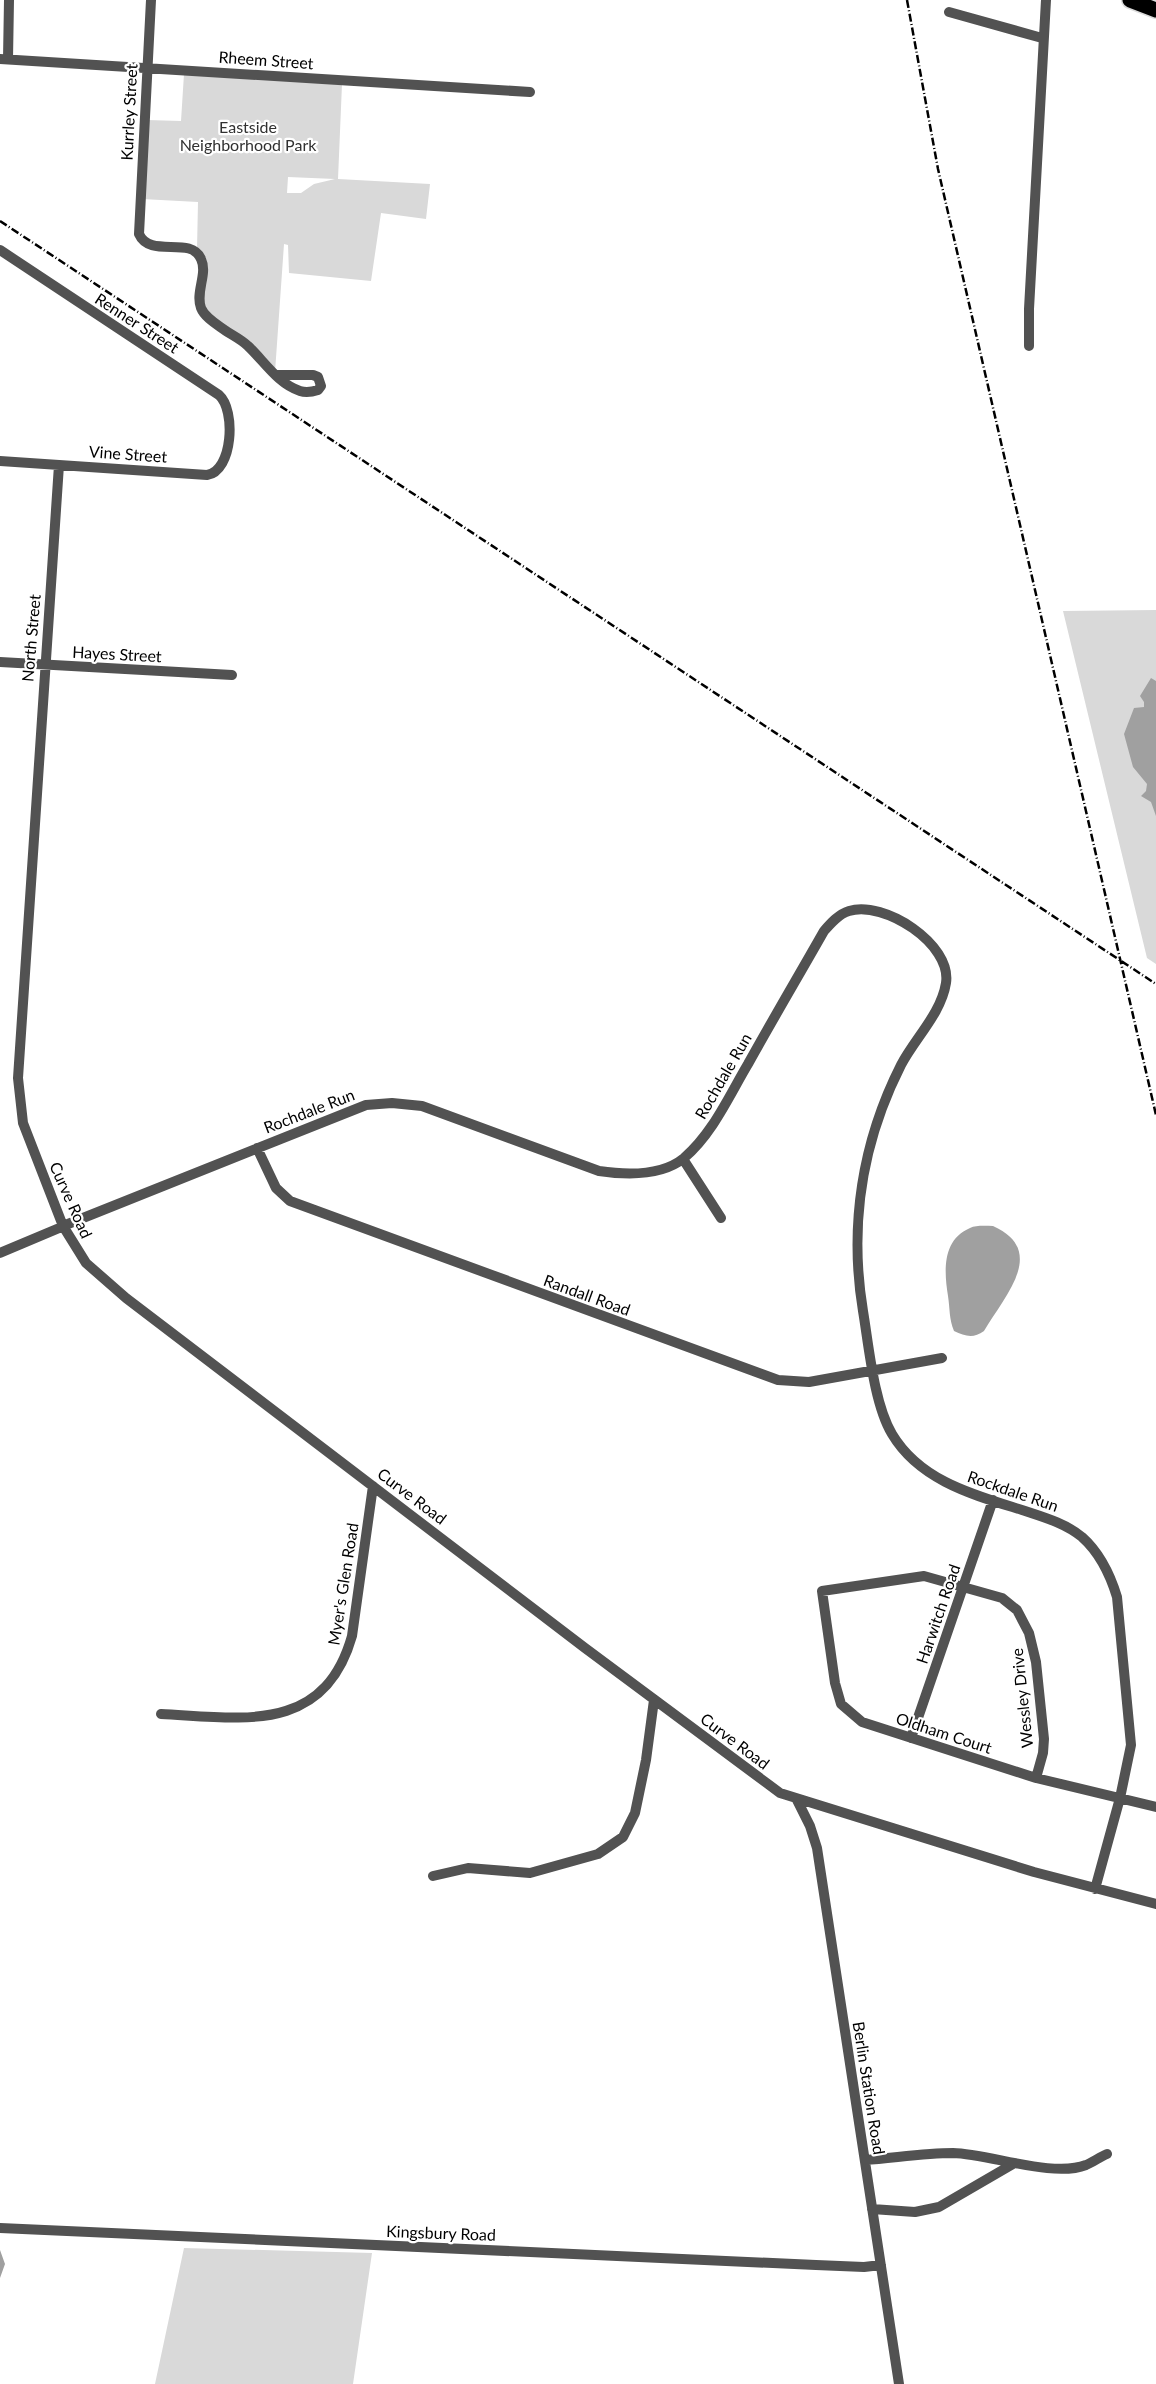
<svg xmlns="http://www.w3.org/2000/svg" width="1156" height="2384" font-family="Lato,sans-serif">
<rect width="100%" height="100%" fill="#fff"/>
<path fill="#d9d9d9" fill-rule="evenodd" d="M184 74 342 84 338 179 430 184 426 219 381 213 371 281 289 273 288 245 284 244 275 372 214 319 204 307 197 249 198 202 142 199 147 120 181 121ZM288 177 335 179 314 184 301 193H287Z
M1156 610V964L1147 958 1063 611Z
M184 2248 372 2253 353 2384H155Z"/>
<path fill="#a0a0a0" d="M1151 678 1156 681V816L1151 802 1141 796 1146 791 1147 784 1133 767 1124 734 1134 708 1144 707V702L1140 696Z
M993 1226C1049 1251 1003 1298 984 1331 973 1339 965 1336 954 1331 949 1319 950 1309 948 1296 944 1271 942 1240 970 1228 976 1225 986 1226 993 1226Z
M0 2250 5 2264 0 2278Z"/>
<g fill="none" stroke-linecap="round" stroke-linejoin="round">
<g stroke="#dbdbdb" stroke-width="18">
<path id="highway" d="M1130 0 1156 10"/>
</g>
<path stroke="#525252" stroke-width="10" d="M151 0 139 234C150 259 191 235 201 259 208 274 195 292 201 308 205 318 218 325 226 331 234 336 242 340 248 346 264 361 278 384 300 391 306 393 312 392 318 390L321 386 318 377 313 375H276
M949 12 1042 38
M0 59 530 92
M8 59 9 0
M0 250 219 395C236 410 233 471 207 475L0 461
M1029 346V309L1046 0
M59 465 18 1078 23 1123 63 1226 86 1263 126 1298 585 1648 780 1793 1034 1872 1156 1904
M0 662 232 675
M257 1148 276 1188 290 1201 778 1380 809 1382 942 1358
M683 1159 721 1218
M63 1226 366 1105 392 1103 422 1106 599 1171C626 1175 662 1176 684 1158 713 1133 729 1096 748 1064 773 1019 799 975 824 931 831 923 839 914 849 911 884 900 952 944 946 983 941 1014 915 1038 901 1065 862 1142 849 1226 863 1311 869 1347 874 1404 892 1434 920 1481 974 1495 1022 1510 1043 1517 1065 1523 1082 1537 1100 1553 1110 1574 1117 1597L1131 1745 1120 1798 1095 1889
M0 1253 64 1226
M161 1714C241 1718 324 1735 352 1636L373 1486
M911 1738 993 1500
M1036 1778 1043 1753 1044 1739 1036 1662 1029 1633 1017 1610 1002 1598 924 1576 822 1591 835 1683 841 1704 862 1722 1036 1778 1156 1807
M797 1800 810 1826 817 1848 899 2384
M433 1876 468 1868 530 1873 598 1854 623 1837 635 1813 646 1760 654 1700
M865 2160C894 2158 924 2153 953 2153 990 2154 1053 2178 1086 2165 1093 2162 1100 2157 1107 2154
M872 2209 915 2212 939 2207 1013 2164
M0 2228 816 2265 864 2267 881 2265"/>
<use href="#highway" stroke="#000" stroke-width="15"/>
<path stroke="#000" stroke-width="2.5" stroke-dasharray="8 2.5 1 2.5" stroke-linecap="butt" d="M907 0 938 169 1156 1115
M0 221 1156 984"/>
</g>
<g text-anchor="middle" stroke-width="4.5" stroke-linejoin="round" paint-order="stroke">
<g font-size="16" fill="#000" stroke="#fff">
<text transform="translate(266 60) rotate(4)" y="6">Rheem Street</text>
<text transform="translate(129 112) rotate(-87)" y="6">Kurrley Street</text>
<text transform="translate(137 323) rotate(33)" y="6">Renner Street</text>
<text transform="translate(128 454) rotate(4)" y="6">Vine Street</text>
<text transform="translate(31 638) rotate(-85)" y="6">North Street</text>
<text transform="translate(117 654) rotate(3)" y="6">Hayes Street</text>
<text transform="translate(723 1076) rotate(-60)" y="6">Rochdale Run</text>
<text transform="translate(309 1111) rotate(-21)" y="6">Rochdale Run</text>
<text transform="translate(71 1200) rotate(66)" y="6">Curve Road</text>
<text transform="translate(587 1295) rotate(20)" y="6">Randall Road</text>
<text transform="translate(1013 1491) rotate(19)" y="6">Rockdale Run</text>
<text transform="translate(412 1496) rotate(37)" y="6">Curve Road</text>
<text transform="translate(343 1584) rotate(-81)" y="6">Myer's Glen Road</text>
<text transform="translate(938 1614) rotate(-71)" y="6">Harwitch Road</text>
<text transform="translate(1022 1698) rotate(-96)" y="6">Wessley Drive</text>
<text transform="translate(944 1733) rotate(18)" y="6">Oldham Court</text>
<text transform="translate(735 1741) rotate(37)" y="6">Curve Road</text>
<text transform="translate(869 2088) rotate(81)" y="6">Berlin Station Road</text>
<text transform="translate(441 2233) rotate(2)" y="6">Kingsbury Road</text>
</g>
<g font-size="16" fill="#303030" stroke="#fff">
<text x="248" y="133">Eastside<tspan x="248" dy="18">Neighborhood Park</tspan></text>
</g>
</g>
</svg>
